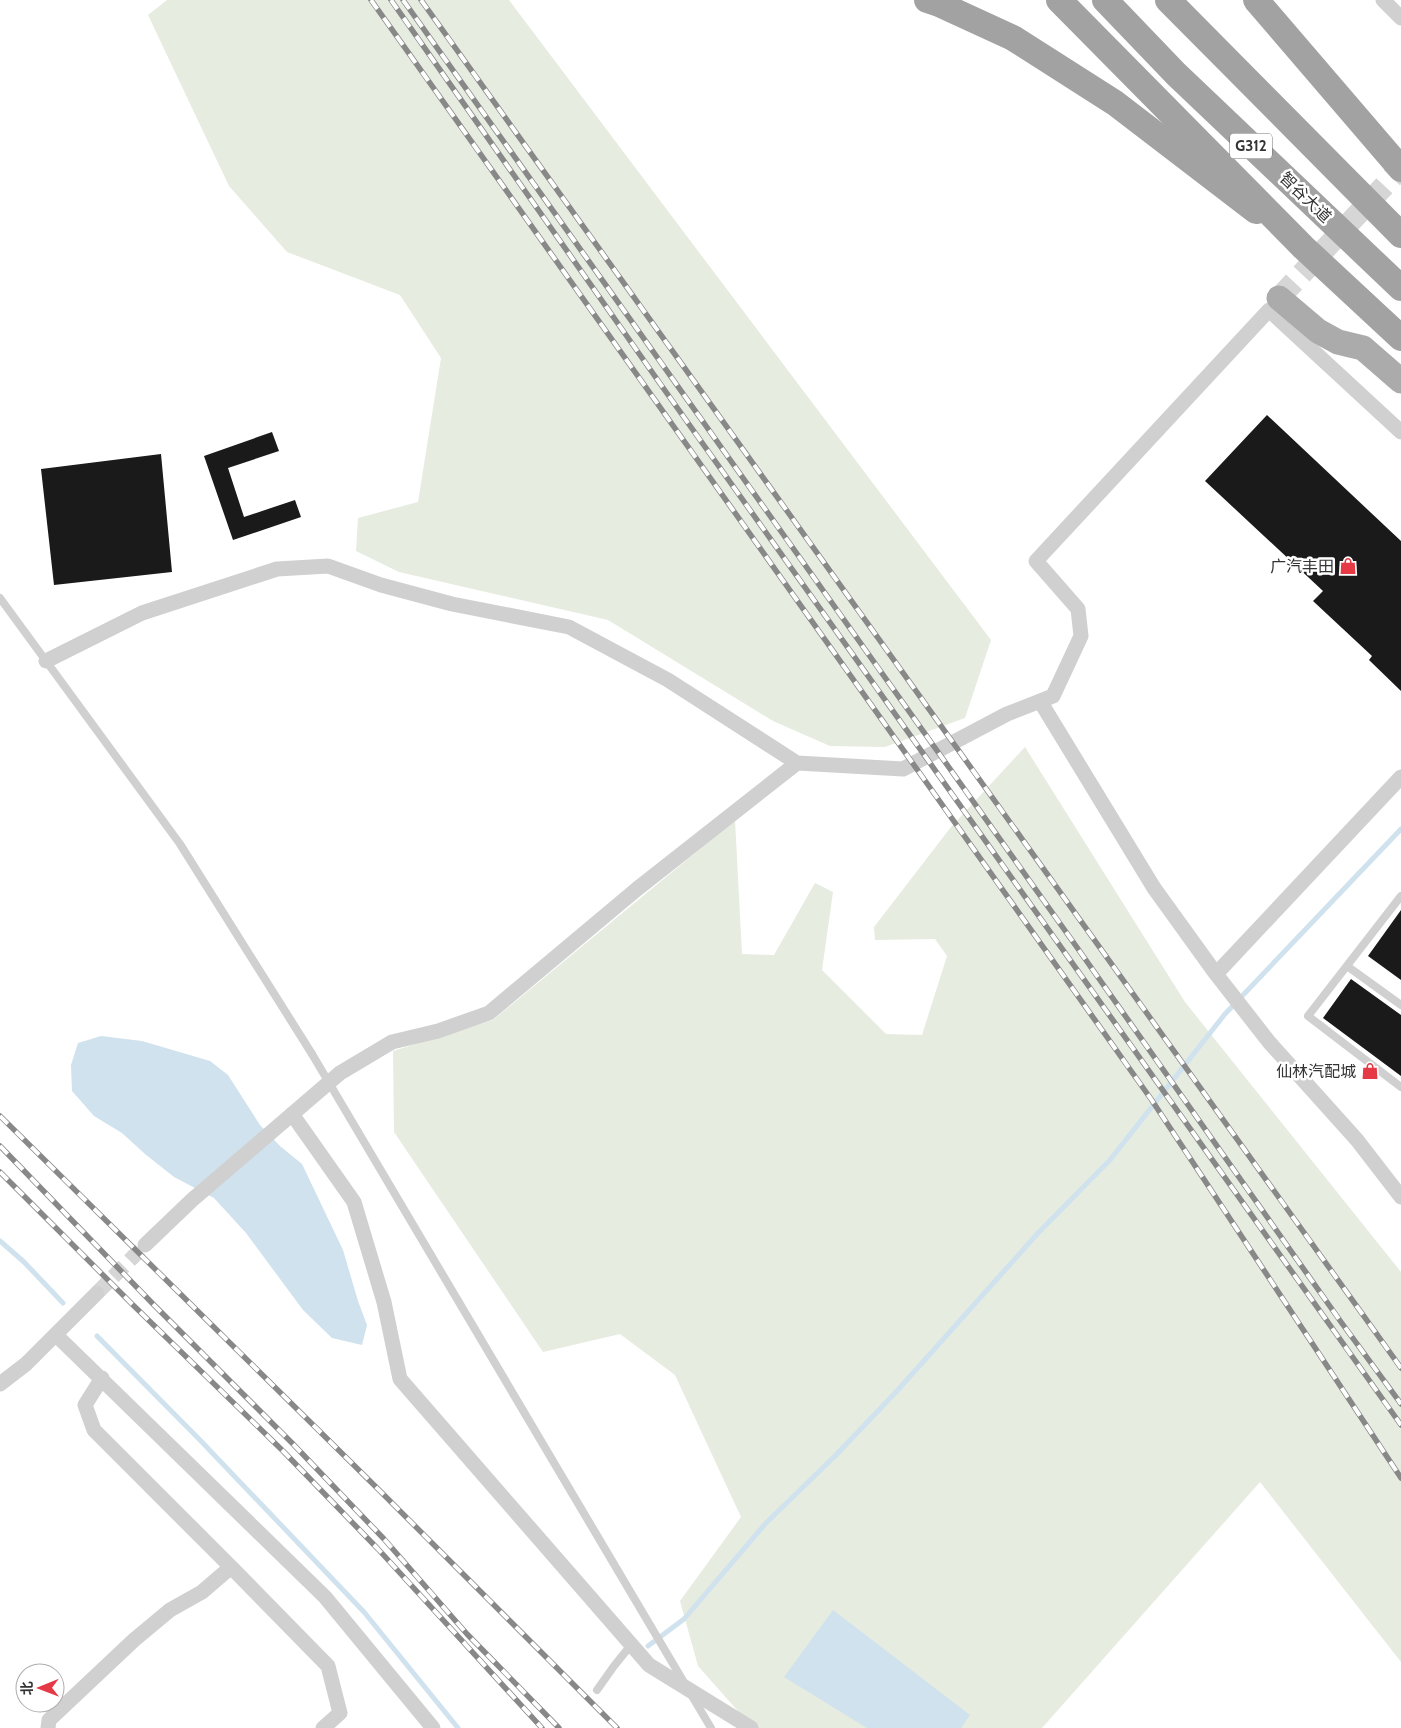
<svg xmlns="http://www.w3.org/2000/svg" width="1401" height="1728" font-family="Cabin,'Noto Sans SC',sans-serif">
<rect width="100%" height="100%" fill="#fff"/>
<path fill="#e6ecdf" d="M167 0H509L991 640 965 718 885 747 830 746 773 721 608 620 399 572 356 551 358 518 418 502 441 358 400 295 287 252 229 186 148 15Z
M1025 747 1185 1002 1401 1272V1662L1260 1482 1042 1728H753L698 1666 680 1601 741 1517 675 1375 620 1334 543 1352 394 1132 393 1051 493 1020 735 820 742 954 774 955 815 883 833 892 822 970 886 1034 922 1035 947 956 935 939 875 940 874 927 951 827Z"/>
<path fill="#cfe2ee" d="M101 1036 142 1041 210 1061 228 1075 260 1125 280 1146 302 1164 343 1250 358 1301 367 1325 362 1345 332 1338 303 1310 246 1233 214 1198 174 1177 145 1154 122 1133 94 1116 72 1091 71 1065 78 1043Z
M833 1610 970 1715 961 1728H867L784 1677Z"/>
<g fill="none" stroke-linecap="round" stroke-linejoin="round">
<path stroke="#cfe2ee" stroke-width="5" d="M0 1241 24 1262 63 1303
M97 1336 199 1439 364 1612 458 1728
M648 1646 684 1619 766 1523 835 1456 897 1391 1038 1233 1110 1160 1225 1014 1401 829"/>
</g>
<path fill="#1a1a1a" d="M1267 415 1401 541V691L1369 660 1372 656 1313 601 1323 591 1205 481Z
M272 432 279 451 228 468 244 517 295 500 301 517 233 540 204 456Z
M161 454 172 572 54 585 41 469Z
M1401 910V980L1368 956Z
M1351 979 1401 1015V1076L1323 1018Z"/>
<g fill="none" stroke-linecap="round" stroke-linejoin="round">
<path stroke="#d6d6d6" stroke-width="15" stroke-dasharray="15 8" stroke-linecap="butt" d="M97 1293 145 1245"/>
<path stroke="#d6d6d6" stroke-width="22" stroke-dasharray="22 11" stroke-linecap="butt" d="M1279 298 1401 168"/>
<path stroke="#d0d0d0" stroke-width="8" d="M0 598 180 844 312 1054
M1401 896 1308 1016 1401 1087
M1347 966 1401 1005
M597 1690 614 1666 631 1645"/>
<path stroke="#d0d0d0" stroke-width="15" d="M1383 0 1401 18
M46 661 142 613 277 569 328 566 381 585 452 604 569 627 668 680 797 763 903 769 1007 714 1053 696 1081 636 1078 609 1036 561 1269 310 1401 432
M1040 701 1154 888 1216 974 1269 1042 1357 1140 1401 1197
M1216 974 1401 777
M292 1114 354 1202 384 1302 400 1379 649 1665 751 1728
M145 1245 192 1200 340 1073 392 1042 438 1031 489 1013 637 889 797 763
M56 1335 325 1597 433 1728
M0 1384 26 1364 97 1293
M231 1567 328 1666 340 1713 323 1728
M48 1728 49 1720 134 1640 170 1610 202 1592 231 1567 94 1430 85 1405 102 1378"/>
<path stroke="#ababab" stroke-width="25" d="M1279 298 1318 331 1338 342 1363 348 1401 381"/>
<path stroke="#a2a2a2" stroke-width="26" d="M927 0 939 4 1013 38 1115 103 1256 211"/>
<g stroke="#888" stroke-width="5.5">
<path id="rail" d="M371 0 1151 1099 1401 1478
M391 0 666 392 1401 1425
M403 0 1076 946 1341 1322 1401 1404
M421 0 1401 1368
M0 1116 375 1486 617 1728
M0 1146 153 1304 293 1444 384 1539 467 1634 559 1728
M0 1172 133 1305 283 1451 378 1549 542 1728"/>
</g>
<use href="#rail" stroke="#fff" stroke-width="4" stroke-dasharray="11" stroke-linecap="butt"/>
<path stroke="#d0d0d0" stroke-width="8" d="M312 1054 711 1728"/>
<path stroke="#a2a2a2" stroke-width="26" d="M1059 0 1303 247 1401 338
M1105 0 1176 74 1401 288
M1168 0 1401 235
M1256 0 1401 169"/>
</g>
<defs>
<g id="shop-bare" transform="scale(1.35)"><path d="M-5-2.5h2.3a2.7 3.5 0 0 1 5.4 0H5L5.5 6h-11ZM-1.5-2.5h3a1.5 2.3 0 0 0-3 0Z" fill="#e63946" stroke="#fff" stroke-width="2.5" paint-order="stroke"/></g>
</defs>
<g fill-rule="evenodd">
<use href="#shop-bare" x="1348" y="566"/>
<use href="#shop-bare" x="1370" y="1071"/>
</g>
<g text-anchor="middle" stroke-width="5" stroke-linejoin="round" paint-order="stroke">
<rect fill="#fff" stroke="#707070" stroke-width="1" x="1230" y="133.5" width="42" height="25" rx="4"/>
<g font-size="15" font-weight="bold" fill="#333">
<text x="1251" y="151">G312</text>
</g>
<g font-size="16" fill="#333" stroke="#fff">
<text transform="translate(1306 197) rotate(44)" y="6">智谷大道</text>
</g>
<g font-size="16" fill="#333" stroke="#fff" text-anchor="end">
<text x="1334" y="572">广汽丰田</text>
<text x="1356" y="1077">仙林汽配城</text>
</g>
</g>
<g transform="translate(40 1688) rotate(269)"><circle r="24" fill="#ffffff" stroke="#adadad"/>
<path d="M0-4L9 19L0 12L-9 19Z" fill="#e63946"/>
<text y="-8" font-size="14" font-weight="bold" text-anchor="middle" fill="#333333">北</text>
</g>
</svg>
